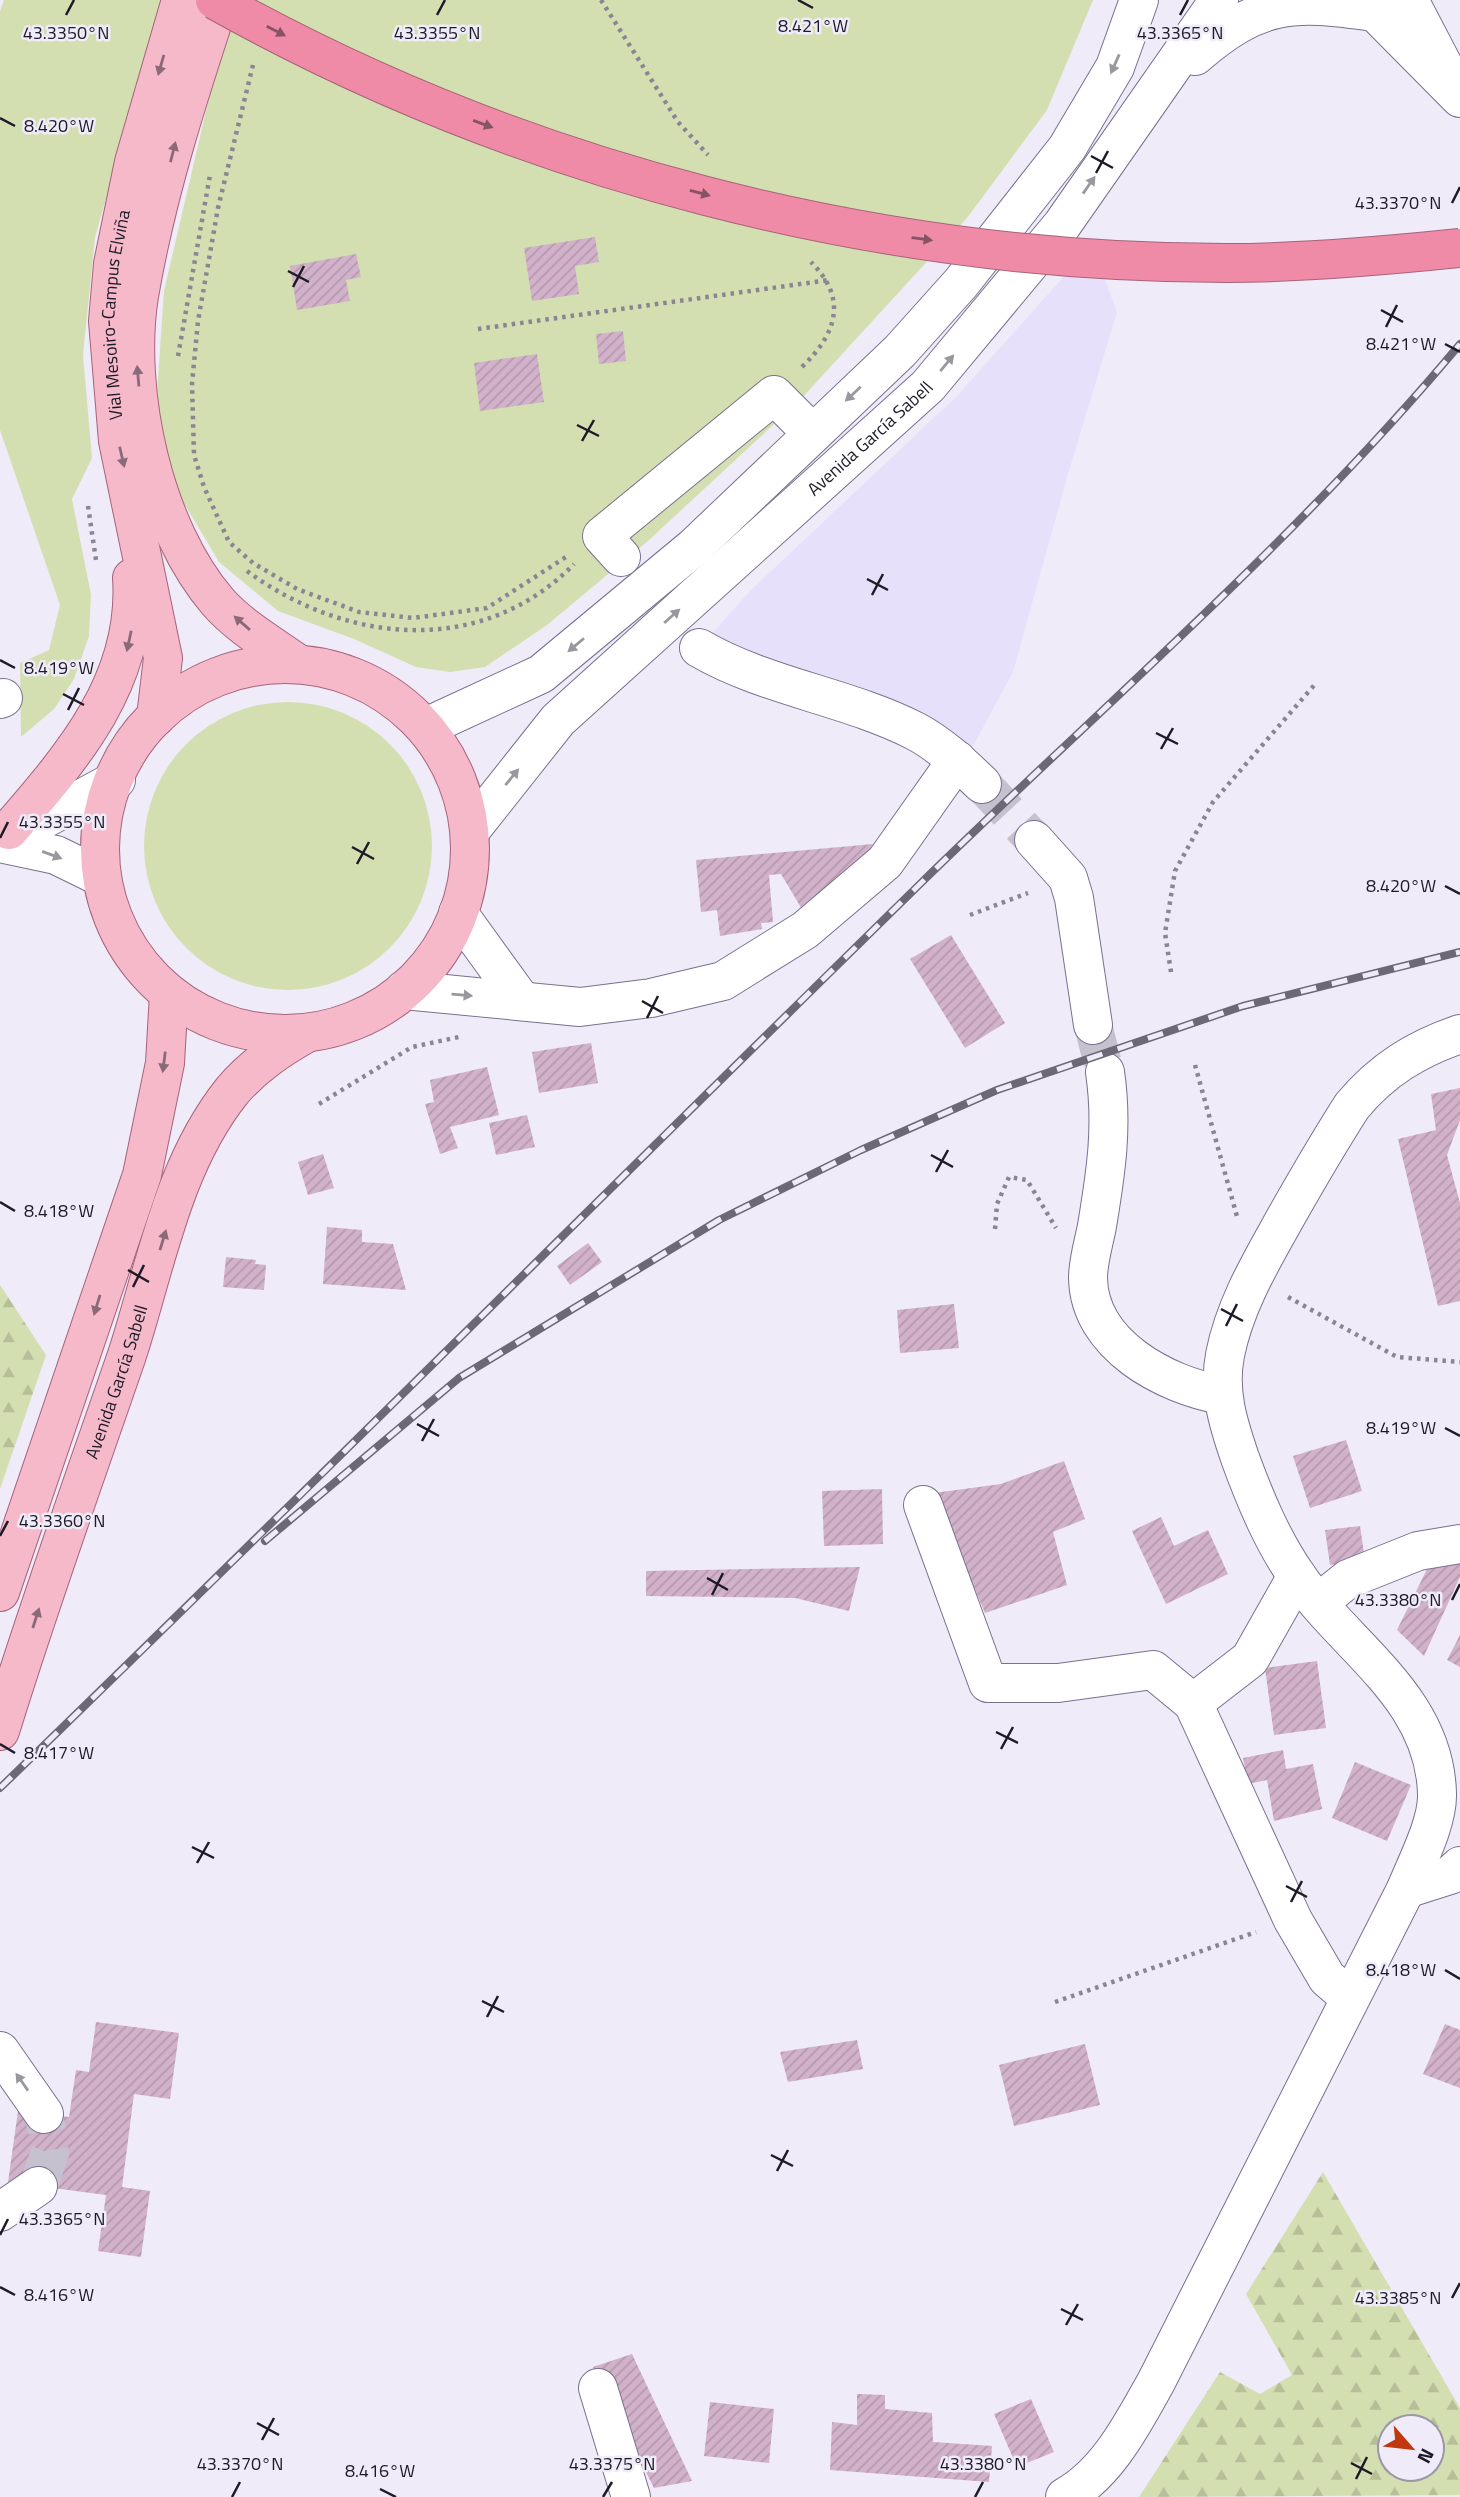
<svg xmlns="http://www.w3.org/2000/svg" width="1460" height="2497" font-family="'Titillium Web',sans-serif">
<defs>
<pattern id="forest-firs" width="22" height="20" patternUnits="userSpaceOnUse" patternTransform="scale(1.75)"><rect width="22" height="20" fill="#d4dfb1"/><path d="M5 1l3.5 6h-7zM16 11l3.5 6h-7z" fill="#b6bf98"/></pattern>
<pattern id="building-hatch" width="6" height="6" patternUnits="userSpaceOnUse" patternTransform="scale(1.75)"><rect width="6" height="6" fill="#d2b2ca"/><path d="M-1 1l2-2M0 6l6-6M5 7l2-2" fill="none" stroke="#b498ae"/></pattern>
</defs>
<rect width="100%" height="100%" fill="#efebf9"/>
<path fill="#e7e0fa" d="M1092 245 1117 312 1068 474 1013 672 973 746 905 709 707 639 751 590 957 396Z"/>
<path fill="#d4dfb1" d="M4 0H163L95 237 83 355 92 458 72 499 91 595 89 636 74 679 54 709 21 737 20 663 49 650 60 605 0 430V11Z
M239 0H1093L1047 110 967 218 800 400 649 540 547 625 485 667 450 672 416 667 354 639 278 611 219 562 178 493 160 431 157 393 164 291 209 98Z
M144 846a144 144 0 1 1 288 0a144 144 0 1 1-288 0Z"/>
<path fill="url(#forest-firs)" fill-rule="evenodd" d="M0 1285 46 1355 0 1489Z
M1323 2172 1460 2408V2495L1139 2497 1220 2372 1260 2394 1292 2375 1246 2294ZM1390 2427H1432V2469H1390Z"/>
<path fill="url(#building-hatch)" d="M595 237 599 262 575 266 579 294 532 301 524 248Z
M356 254 361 277 346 280 350 301 297 310 290 266Z
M623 331 626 361 599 364 596 334Z
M537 354 544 402 480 411 474 363Z
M873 844 858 870 806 916 781 874 769 875 773 922 761 923 762 929 720 936 717 910 701 912 696 860Z
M951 935 1005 1023 965 1048 910 959Z
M591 1043 598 1083 539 1093 532 1052Z
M487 1067 499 1115 450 1127 458 1148 440 1154 425 1104 434 1102 430 1080Z
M1460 1088V1120L1447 1155 1460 1203V1301L1438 1306 1398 1139 1436 1130 1431 1094Z
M527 1115 535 1147 496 1155 489 1123Z
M323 1154 334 1188 308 1195 298 1162Z
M327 1227 362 1230V1242L393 1244 406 1290 323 1284Z
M588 1243 602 1262 570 1285 557 1266Z
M226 1257 256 1260 255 1264 266 1265 264 1290 223 1287Z
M954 1304 959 1348 900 1353 897 1310Z
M1346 1440 1362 1491 1310 1508 1293 1456Z
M1064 1461 1085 1519 1053 1532 1067 1585 985 1613 934 1493 1001 1484Z
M882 1489 883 1544 824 1546 822 1491Z
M1161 1517 1174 1546 1208 1530 1228 1574 1166 1604 1132 1531Z
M1360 1526 1365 1560 1330 1565 1325 1530Z
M1432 1559 1460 1562V1577L1424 1656 1397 1630Z
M860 1567 849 1611 795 1598 646 1596V1571Z
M1460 1635V1667L1447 1660Z
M1317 1661 1326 1728 1274 1735 1265 1668Z
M1283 1750 1286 1769 1313 1764 1322 1809 1274 1821 1267 1780 1248 1784 1243 1758Z
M1355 1762 1411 1785 1387 1841 1332 1818Z
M96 2022 179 2033 170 2099 134 2094 122 2187 150 2191 141 2257 98 2251 106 2195 8 2182 18 2111 69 2117 76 2070 89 2072Z
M1445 2024 1460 2030V2088L1423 2074Z
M857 2040 863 2069 788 2082 780 2052Z
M1085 2044 1100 2105 1014 2126 999 2065Z
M632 2354 692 2481 654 2488 593 2367Z
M857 2394 885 2395V2409L932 2413 933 2442 992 2446 989 2482 830 2470 832 2422 857 2425Z
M1031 2399 1054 2452 1017 2467 994 2414Z
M710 2402 774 2409 769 2463 704 2456Z"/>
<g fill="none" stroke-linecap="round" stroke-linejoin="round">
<path stroke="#c5c1cf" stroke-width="38" stroke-dasharray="38 19" stroke-linecap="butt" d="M982 784 1034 840
M1093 1025 1105 1072
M38 2186 50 2153 44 2114"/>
<g stroke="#79708f" stroke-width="40">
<g id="minor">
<path d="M1363 0 1460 98"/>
<path d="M1409 0 1444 67"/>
<path d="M1195 56C1259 1 1291 0 1373 12"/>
<path d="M621 557 602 536 774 395 811 432"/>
<path d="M699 648C766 687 846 696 915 731 940 744 962 765 982 784"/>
<path d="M0 699 3 698"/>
<path d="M426 727 541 674 694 547 900 351 961 283 1067 148 1115 67 1139 0"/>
<path id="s1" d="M470 831 558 720 928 386 1062 225 1219 0"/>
<path d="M0 833 44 819 116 780"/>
<path d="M1034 840 1068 878 1074 898 1093 1025"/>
<path d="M0 843 56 855 101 877"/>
<path d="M458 913 521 1000"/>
<path d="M404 990 580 1007 651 998 723 981 805 930 885 862 957 760"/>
<path d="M1105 1072C1113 1126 1106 1172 1097 1226 1094 1242 1088 1261 1088 1278 1089 1345 1165 1385 1222 1395"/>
<path d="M923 1505 988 1683H1058L1153 1670 1193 1703"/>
<path d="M1297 1576 1250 1659 1193 1703 1293 1920 1327 1978 1349 1997"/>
<path d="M1318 1603 1348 1579 1418 1551 1460 1544"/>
<path d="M1406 1889 1450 1875 1460 1866"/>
<path d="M0 2051 44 2114"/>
<path d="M0 2212 38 2186"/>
<path d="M598 2388 631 2497"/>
<path d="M1065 2497C1108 2473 1133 2423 1156 2382L1406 1889C1417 1862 1438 1822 1437 1794 1435 1697 1346 1648 1297 1576 1272 1540 1255 1499 1240 1458 1228 1423 1218 1391 1225 1355 1235 1304 1262 1260 1287 1215 1308 1178 1329 1142 1352 1106 1382 1070 1416 1049 1460 1034"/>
</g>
</g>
<g stroke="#a6637a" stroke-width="40">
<g id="major">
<path d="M220 0C188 97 156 196 139 296 124 392 154 528 218 602 239 626 270 644 297 663"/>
<circle cx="285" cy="849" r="185"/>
<path id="s2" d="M156 717 163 658 118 441 108 321 113 264 134 162 181 0"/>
<path d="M9 830C72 757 139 681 132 578"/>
<path d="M0 1592 142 1175 165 1063 169 994"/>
<path id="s3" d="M0 1731C39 1604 84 1480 127 1355 156 1266 172 1166 232 1091 253 1066 279 1049 307 1033"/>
</g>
</g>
<path stroke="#898592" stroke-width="4.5" stroke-dasharray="3.5 5" stroke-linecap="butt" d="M601 0 678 122 708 155
M253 65 218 208 198 321 192 384 194 455 204 487 229 542 253 563 297 589 359 612 413 618 487 608 569 555
M478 329 829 280
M178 356 210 175
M802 367C837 333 848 299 811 262
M88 506 96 560
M247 571C347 645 483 657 574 564
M970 915 1028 893
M1171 972 1165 933 1175 871 1213 802 1317 682
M1195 1065 1238 1220
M319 1104 412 1047 459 1037
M995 1229 997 1204 1009 1177 1027 1180 1056 1228
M1288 1297 1397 1357 1460 1362
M1055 2002 1256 1932"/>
<use href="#minor" stroke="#fff" stroke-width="38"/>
<use href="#major" stroke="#f5b9ca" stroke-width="38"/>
<g stroke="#6c6875" stroke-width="8">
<path id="rail" d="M265 1541 459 1378 719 1220 861 1150 997 1090 1243 1006 1460 952
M0 1788C309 1489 613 1185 920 884 1102 706 1297 540 1460 344"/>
</g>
<use href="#rail" stroke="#efebf9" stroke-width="5" stroke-dasharray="16" stroke-linecap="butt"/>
<g stroke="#a6637a" stroke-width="40" stroke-linecap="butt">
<path id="highway-bridge" d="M215 0C520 171 878 263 1227 263 1305 263 1383 256 1460 248"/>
</g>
<use href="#highway-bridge" stroke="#ef8ba6" stroke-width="38"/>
</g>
<defs><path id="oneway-solid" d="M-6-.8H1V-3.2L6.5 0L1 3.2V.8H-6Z" transform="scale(1.75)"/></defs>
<g fill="#865266">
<use href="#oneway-solid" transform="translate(276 31) rotate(27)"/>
<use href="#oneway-solid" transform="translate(483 124) rotate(20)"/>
<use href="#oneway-solid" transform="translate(700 193) rotate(15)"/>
<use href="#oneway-solid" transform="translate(922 239) rotate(7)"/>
</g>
<g fill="#9a989e">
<use href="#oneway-solid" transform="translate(1115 64) rotate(114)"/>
<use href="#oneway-solid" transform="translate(1089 185) rotate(-55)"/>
<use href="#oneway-solid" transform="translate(947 363) rotate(-50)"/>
<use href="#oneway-solid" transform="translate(853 394) rotate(137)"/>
<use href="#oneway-solid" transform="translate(672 616) rotate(-42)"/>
<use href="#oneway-solid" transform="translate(576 645) rotate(140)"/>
<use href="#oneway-solid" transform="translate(512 777) rotate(-51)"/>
<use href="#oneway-solid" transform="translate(52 855) rotate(20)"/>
<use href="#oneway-solid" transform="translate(462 995) rotate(5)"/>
<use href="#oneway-solid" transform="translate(22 2082) rotate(-125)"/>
</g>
<g fill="#8a6a78">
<use href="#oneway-solid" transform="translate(161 65) rotate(106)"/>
<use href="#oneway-solid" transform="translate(173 152) rotate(-76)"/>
<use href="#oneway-solid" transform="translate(138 376) rotate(-95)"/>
<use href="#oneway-solid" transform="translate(122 457) rotate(77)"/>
<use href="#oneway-solid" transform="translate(242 623) rotate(-139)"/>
<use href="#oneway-solid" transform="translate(129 641) rotate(102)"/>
<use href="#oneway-solid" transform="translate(164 1062) rotate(97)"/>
<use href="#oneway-solid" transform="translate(163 1240) rotate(-73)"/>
<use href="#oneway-solid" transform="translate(97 1305) rotate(107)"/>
<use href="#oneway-solid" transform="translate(36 1618) rotate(-72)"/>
</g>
<path fill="none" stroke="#1e1a27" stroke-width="2.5" d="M798 0 813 8M66 15 74 0M437 15 445 0M1180 15 1188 0M0 118 15 126M1091 156 1113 168M1096 173 1108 151M1452 203 1460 187M288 271 309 282M293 287 304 266M1381 310 1403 322M1386 327 1397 305M1445 344 1460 352M577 425 599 436M582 441 594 420M867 579 888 590M872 595 883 574M0 660 15 668M63 694 84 705M68 710 79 688M1156 733 1178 744M1161 749 1173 728M0 838 8 822M352 847 374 859M357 864 369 842M1445 886 1460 894M642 1001 663 1013M647 1018 658 996M931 1155 953 1167M936 1172 948 1150M0 1202 15 1211M128 1270 149 1282M133 1287 144 1265M1221 1309 1243 1321M1226 1326 1237 1304M417 1424 439 1436M1445 1428 1460 1436M422 1441 434 1419M0 1536 8 1521M707 1578 728 1590M712 1595 723 1573M1452 1600 1460 1584M996 1732 1018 1743M0 1744 15 1753M1001 1749 1013 1727M192 1847 214 1858M197 1863 209 1842M1286 1886 1307 1897M1291 1902 1302 1881M1445 1970 1460 1979M482 2001 504 2012M487 2017 498 1996M771 2155 793 2166M777 2171 788 2150M0 2235 8 2219M0 2287 15 2295M1452 2298 1460 2283M1061 2309 1083 2320M1066 2325 1078 2304M257 2423 279 2435M262 2440 274 2418M1351 2463 1372 2474M1356 2479 1367 2457M380 2489 396 2497M232 2497 240 2482M603 2497 612 2482M975 2497 983 2482"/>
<g text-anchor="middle" stroke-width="5" stroke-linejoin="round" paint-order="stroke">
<g font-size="18" fill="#1e1a27" stroke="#efebf9">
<text dy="6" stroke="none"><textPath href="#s2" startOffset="408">Vial Mesoiro-Campus Elviña</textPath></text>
<text dy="6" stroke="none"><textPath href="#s1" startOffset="562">Avenida García Sabell</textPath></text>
<text dy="6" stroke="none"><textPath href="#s3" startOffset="368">Avenida García Sabell</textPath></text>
</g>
</g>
<g font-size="18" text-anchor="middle" fill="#1e1a27" stroke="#efebf9" stroke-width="5" stroke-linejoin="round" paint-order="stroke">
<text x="813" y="32">8.421°W</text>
<text x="66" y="39">43.3350°N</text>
<text x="437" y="39">43.3355°N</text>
<text x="1180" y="39">43.3365°N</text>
<text x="59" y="132">8.420°W</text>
<text x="1398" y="209">43.3370°N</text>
<text x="1401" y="350">8.421°W</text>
<text x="59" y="674">8.419°W</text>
<text x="62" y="828">43.3355°N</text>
<text x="1401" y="892">8.420°W</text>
<text x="59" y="1217">8.418°W</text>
<text x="1401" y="1434">8.419°W</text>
<text x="62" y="1527">43.3360°N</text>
<text x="1398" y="1606">43.3380°N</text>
<text x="59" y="1759">8.417°W</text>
<text x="1401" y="1976">8.418°W</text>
<text x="62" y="2225">43.3365°N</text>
<text x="59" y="2301">8.416°W</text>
<text x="1398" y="2304">43.3385°N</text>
<text x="240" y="2470">43.3370°N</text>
<text x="612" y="2470">43.3375°N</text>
<text x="983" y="2470">43.3380°N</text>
<text x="380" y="2477">8.416°W</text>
</g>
<g transform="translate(1411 2448) rotate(118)"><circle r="33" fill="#efebf9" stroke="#9b97a5" stroke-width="2"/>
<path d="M0-5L12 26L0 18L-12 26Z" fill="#c13810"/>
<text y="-10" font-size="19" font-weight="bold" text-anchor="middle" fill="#1e1a27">N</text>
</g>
</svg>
